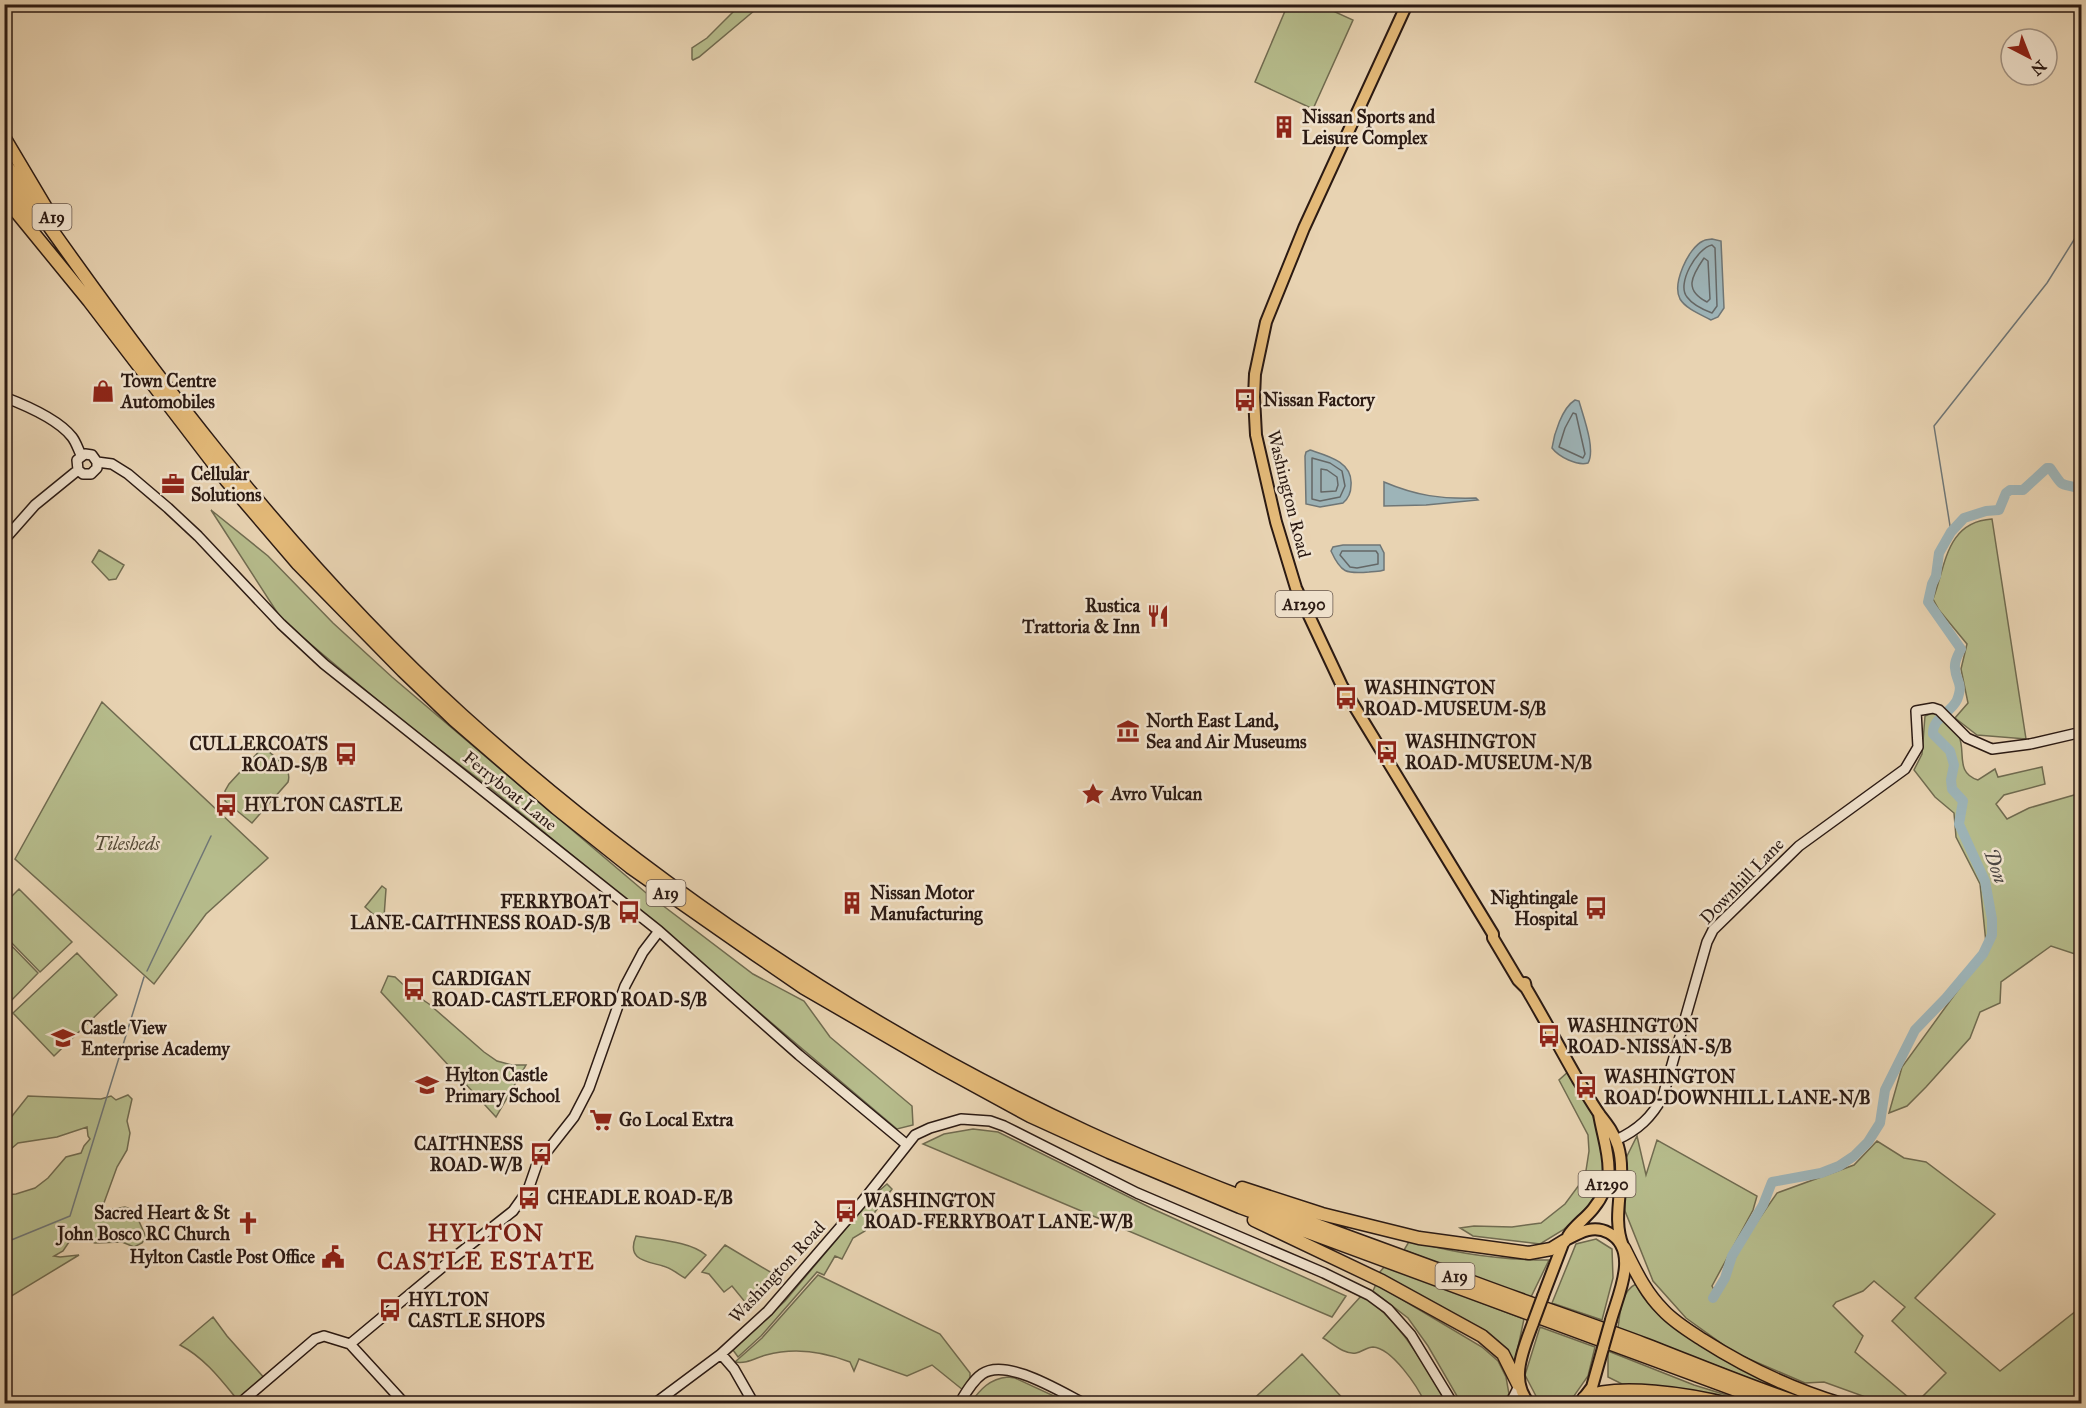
<svg xmlns="http://www.w3.org/2000/svg" width="2086" height="1408" font-family="'IM FELL Great Primer',serif">
<rect width="100%" height="100%" fill="#e8d3b2"/>
<filter id="stains"><feTurbulence type="fractalNoise" baseFrequency=".00333" numOctaves="4"/><feColorMatrix values="0 0 0 0 .2 0 0 0 0 .09 0 0 0 0 .02 0 0 0 .5 -.17"/></filter>
<radialGradient id="worn" r=".72"><stop offset=".6" stop-color="#630" stop-opacity="0"/><stop offset="1" stop-color="#630" stop-opacity=".3"/></radialGradient>
<path fill="#b6bc8c" stroke="#706b50" stroke-width="1.5" d="M741 4 761 5 699 57 693 60 692 59V48L707 38Z
M1288 4 1320 5 1353 20 1313 109 1255 82Z
M211 510 268 556 333 623 392 677 645 892 753 974 804 1001 830 1037 912 1106 913 1125 897 1129 624 898 488 786 407 725 282 620Z
M1992 519 2026 739 1977 735 1955 718 1968 703 1961 669 1967 644 1939 610 1933 599C1946 565 1946 522 1992 519Z
M99 550 124 565 116 579 109 580 92 562Z
M102 702 268 858 206 914 154 984 15 859Z
M1935 712C1942 719 1955 727 1959 736 1966 752 1955 773 1978 780L1995 769 1998 777 2042 767 2045 784 2004 795 1996 804 2007 819 2029 808 2081 793V956L2051 946 2001 982 2000 1003 1980 1012 1970 1038 1926 1087 1907 1106 1889 1113 1902 1067 1974 968 1986 943 1980 884 1956 837 1954 813 1935 797 1914 770 1922 754 1925 716Z
M263 747C273 756 293 767 288 782L252 823 225 801V791L229 784Z
M382 886 386 889 384 917 381 921 365 907Z
M19 889 72 942 40 972 5 936V903Z
M5 939 38 973 5 1007H4Z
M77 953 117 995 54 1056 13 1013Z
M388 976 395 977 410 991 429 1004 484 1052 497 1061 512 1065H526L496 1117 381 992Z
M1568 1072 1586 1101 1601 1134 1604 1172 1594 1202 1563 1230 1540 1244 1473 1236 1460 1228 1474 1226 1512 1227 1541 1223 1565 1204 1585 1177 1589 1151 1588 1135 1559 1080Z
M128 1095 132 1099 127 1121 130 1133 127 1150 117 1167 101 1211 125 1207 134 1210 146 1237 142 1243 134 1247 122 1242 95 1243 78 1237 71 1239 63 1251 54 1256 60 1257 79 1255 5 1300V1195L16 1194 35 1188 48 1178 66 1157 81 1153 84 1146 90 1139 88 1136 87 1127 57 1137 18 1143 5 1154V1125L28 1096 101 1099 111 1096 116 1100Z
M973 1129 998 1132 1153 1209 1346 1296 1332 1317 923 1144 944 1134Z
M1637 1136 1646 1175 1657 1140 1757 1196 1753 1210 1712 1286 1717 1295 1743 1242 1777 1193 1854 1165 1877 1141 1904 1158 1926 1162 1995 1214 1915 1298 2000 1371 2081 1307V1403H1916L1946 1373 1892 1321 1905 1307 1874 1281 1863 1291 1836 1302 1833 1306 1863 1336 1855 1352 1915 1403H1882L1824 1382 1805 1383 1735 1353 1686 1318 1653 1281 1625 1211 1624 1162Z
M887 1184 892 1189 875 1212 865 1231 853 1238 842 1259 835 1256 824 1275 817 1272 761 1336 738 1357 733 1350 785 1301 874 1195Z
M636 1236C657 1240 690 1241 706 1255L685 1278C678 1274 671 1268 663 1266 646 1261 626 1260 636 1236Z
M1596 1239 1612 1249 1613 1278 1602 1320 1552 1303 1576 1244Z
M1410 1240C1455 1254 1502 1260 1549 1260L1530 1299 1404 1250Z
M725 1245 782 1279 750 1308 732 1286 724 1292 709 1274 702 1272Z
M1385 1266 1524 1319 1514 1366 1508 1354 1379 1273Z
M818 1275 940 1334 970 1373V1382L963 1390 932 1365 907 1376 859 1359 854 1371 850 1362C822 1351 795 1347 766 1355 755 1358 747 1364 735 1362L762 1338Z
M1376 1284 1482 1347 1498 1361 1506 1377 1509 1394 1502 1403H1461L1428 1346 1408 1318 1373 1291Z
M1636 1284C1653 1328 1747 1372 1788 1393L1618 1328C1620 1313 1621 1291 1636 1284Z
M1362 1295C1401 1321 1423 1364 1447 1403H1425C1418 1387 1392 1348 1373 1347 1367 1347 1362 1352 1356 1353 1345 1355 1333 1344 1323 1338Z
M213 1317 227 1336 266 1380 240 1403C222 1381 205 1358 180 1345Z
M1540 1327 1595 1347 1588 1376 1574 1396 1555 1404 1537 1398 1525 1375Z
M1608 1351 1694 1385 1733 1397 1622 1384 1608 1377Z
M1302 1354 1347 1403H1249L1296 1360Z
M1008 1377 1015 1378 1069 1403H970C981 1389 989 1379 1008 1377Z
M1606 1398 1679 1403H1602Z"/>
<path fill="#9db4b8" stroke="#6f7676" stroke-width="1.5" d="M1712 239 1721 241 1724 308 1718 317 1711 320C1702 315 1686 309 1680 299 1672 284 1688 248 1703 241 1706 239 1709 240 1712 239Z
M1575 400 1579 401C1583 416 1596 449 1588 463 1577 466 1559 457 1552 448 1554 434 1562 408 1575 400Z
M1310 450C1328 456 1353 462 1351 485 1351 492 1349 498 1343 503L1320 507 1306 504 1305 456 1306 452Z
M1384 482C1417 496 1441 499 1476 498L1478 500 1426 505 1384 506Z
M1343 545H1380L1384 553V570C1379 572 1375 571 1369 572 1346 574 1341 573 1331 551L1333 547Z"/>
<g fill="none" stroke-linecap="round" stroke-linejoin="round">
<path stroke="#646766" stroke-width="1.5" d="M1712 245 1715 248 1717 306 1712 313C1704 310 1692 304 1687 297 1676 284 1697 248 1712 245Z
M1704 258 1708 261 1710 299 1707 302C1684 290 1691 277 1704 258Z
M1573 413 1576 414 1585 454 1583 458 1559 447 1565 428Z
M1312 458 1330 463 1342 471 1345 486 1340 497 1320 501 1312 499Z
M1321 469 1327 470 1337 477 1338 485 1336 491 1321 492Z
M1342 551H1376L1378 554V564L1357 568 1350 567 1340 555Z"/>
<path stroke="#6f7676" stroke-width="1.5" d="M1951 532 1934 426 2047 283 2082 227
M147 971 211 836
M4 1243 70 1216 144 977"/>
<path stroke="#9db4b8" stroke-width="10" d="M1713 1298 1725 1278 1732 1256 1763 1205 1772 1182 1821 1173 1839 1166 1854 1156 1868 1142 1880 1123 1885 1090 1915 1030 1946 998 1983 954 1992 935V919L1985 881 1959 824 1963 801 1952 789 1951 780 1954 765 1950 751 1933 734C1932 718 1951 713 1957 700 1964 682 1956 683 1955 668 1954 661 1958 655 1961 649L1928 602 1932 584 1936 576 1939 553 1951 532 1964 518 1986 511 1999 510 2006 493 2010 490H2023L2047 468H2050C2065 489 2057 482 2082 489"/>
<g stroke="#2b1a13" stroke-width="12">
<path id="secondary" d="M4 397C25 405 58 419 72 437 76 442 78 449 81 455
M97 462 112 464 128 474 168 508 198 536 281 624 324 664 659 931 799 1055 906 1144
M78 470 77 460 85 454 92 455 97 462
M78 470 83 474H91L97 468V462
M4 540 35 505 78 470
M1616 1140C1638 1130 1652 1117 1663 1096L1707 942 1713 930 1799 846 1905 769 1918 747 1916 711 1933 708 1939 710 1967 738 1992 749 2030 744 2082 732
M350 1344 451 1260 513 1211 528 1190 537 1164 574 1117 589 1088 625 986 643 952 659 931
M350 1344 405 1404
M721 1354 734 1369 754 1404
M239 1404 315 1339 324 1336 350 1344
M654 1404 721 1354 768 1311 862 1202 915 1135 930 1128 961 1119 990 1121 1004 1126 1137 1193 1324 1273 1369 1295 1388 1309 1411 1335 1453 1404
M959 1404C965 1394 972 1381 982 1374 1006 1357 1061 1392 1085 1404
M1510 1404 1519 1386"/>
</g>
<g stroke="#2b1a13" stroke-width="14">
<path id="primary" d="M1407 4 1304 228 1266 322 1255 374 1254 397 1256 435 1276 522 1296 588 1342 686 1493 934V938L1518 980 1526 988
M1525 983 1526 988C1544 1018 1560 1049 1578 1080 1585 1091 1592 1104 1600 1115 1608 1125 1614 1133 1618 1146 1628 1180 1610 1214 1623 1246
M1568 1236C1574 1226 1585 1219 1593 1209 1620 1176 1605 1150 1599 1114
M1543 1296 1564 1241C1579 1233 1593 1224 1609 1233 1640 1250 1618 1295 1611 1320
M1530 1404C1508 1381 1524 1348 1533 1323
M1579 1404 1592 1387 1603 1348"/>
</g>
<g stroke="#2b1a13" stroke-width="15">
<path id="highway" d="M4 137 51 216
M4 162C141 359 284 553 462 715 645 880 863 1029 1087 1132 1213 1190 1345 1235 1475 1283 1531 1304 1588 1323 1644 1344 1696 1364 1748 1386 1802 1404
M4 180 34 222
M4 197 89 301 226 480 298 564 403 671 454 720 556 808 630 867 756 955 804 988 942 1068 1030 1116 1109 1152 1240 1207 1774 1404
M1242 1188 1322 1214 1419 1238 1529 1253 1551 1249 1564 1241
M1254 1220 1382 1281 1482 1336 1503 1354 1518 1384
M1624 1248C1635 1270 1645 1292 1663 1310 1674 1322 1689 1331 1703 1340 1747 1368 1791 1389 1841 1404
M1584 1398C1616 1382 1693 1395 1728 1404"/>
</g>
<use href="#secondary" stroke="#f0e2cd" stroke-width="9"/>
<use href="#primary" stroke="#e4ba79" stroke-width="10"/>
<use href="#highway" stroke="#e4ba79" stroke-width="12"/>
<g stroke="#2b1a13" stroke-width="14" stroke-linecap="butt">
<path id="primary-bridge" d="M1533 1323 1543 1296
M1603 1348 1611 1320"/>
</g>
<use href="#primary-bridge" stroke="#e4ba79" stroke-width="10"/>
</g>
<defs>
<g id="building-bare" transform="scale(1.8)"><path d="M-4-6H4V6H1V3H-1V6H-4ZM-2.5-4.3h1.7v1.8h-1.7ZM.8-4.3h1.7v1.8H.8ZM-2.5-1h1.7V.8h-1.7ZM.8-1h1.7V.8H.8Z" fill="#8f2418" stroke="#f0e2cd" stroke-width="2.5" paint-order="stroke"/></g>
<g id="shop-bare" transform="scale(1.8)"><path d="M-5-2.5h2.3a2.7 3.5 0 0 1 5.4 0H5L5.5 6h-11ZM-1.5-2.5h3a1.5 2.3 0 0 0-3 0Z" fill="#8f2418" stroke="#f0e2cd" stroke-width="2.5" paint-order="stroke"/></g>
<g id="bus-bare" transform="scale(1.8)"><path d="M-5-6H5V4H4V6H2V4H-2V6H-4V4H-5ZM-3.5-4V0h7V-4ZM-3.5 1.2v1.5H-2V1.2ZM2 1.2v1.5H3.5V1.2Z" fill="#8f2418" stroke="#f0e2cd" stroke-width="2.5" paint-order="stroke"/></g>
<g id="office-bare" transform="scale(1.8)"><path d="M-6-3h4V-5.5h4V-3h4V5H-6ZM-1-4.5V-3h2v-1.5ZM-6 0V1H6V0Z" fill="#8f2418" stroke="#f0e2cd" stroke-width="2.5" paint-order="stroke"/></g>
<g id="restaurant-bare" transform="scale(1.8)"><path d="M-5-6h1v4h1v-4h1v4h1v-4h1v5L-1.5 .5V6h-2V.5L-5-1ZM5-6V6H3V1.5H1.5Q1.5-4 5-6Z" fill="#8f2418" stroke="#f0e2cd" stroke-width="2.5" paint-order="stroke"/></g>
<g id="museum-bare" transform="scale(1.8)"><path d="M0-6L6-3V-2H-6V-3ZM-5-1h2V3h-2ZM-1-1h2V3h-2ZM3-1h2V3H3ZM-6 4H6V6H-6Z" fill="#8f2418" stroke="#f0e2cd" stroke-width="2.5" paint-order="stroke"/></g>
<g id="sight-bare" transform="scale(1.8)"><path d="M0-6L1.8-2.2L6-1.7L2.9 1.2L3.7 5.4L0 3.3L-3.7 5.4L-2.9 1.2L-6-1.7L-1.8-2.2Z" fill="#8f2418" stroke="#f0e2cd" stroke-width="2.5" paint-order="stroke"/></g>
<g id="school-bare" transform="scale(1.8)"><path d="M0-5L7-2L0 1L-7-2ZM-4 1L0 2.5L4 1V4Q0 6-4 4Z" fill="#8f2418" stroke="#f0e2cd" stroke-width="2.5" paint-order="stroke"/></g>
<g id="supermarket-bare" transform="scale(1.8)"><path d="M-6-5.5h2.5l.6 2H6L4.5 2H-2.5L-4.4-4H-6ZM-1.5 3.2a1.3 1.3 0 1 0 .1 0ZM3 3.2a1.3 1.3 0 1 0 .1 0Z" fill="#8f2418" stroke="#f0e2cd" stroke-width="2.5" paint-order="stroke"/></g>
<g id="church-bare" transform="scale(1.8)"><path d="M-1.2-6h2.4v3.5h3.3v2.4h-3.3V6h-2.4V-.1h-3.3v-2.4h3.3Z" fill="#8f2418" stroke="#f0e2cd" stroke-width="2.5" paint-order="stroke"/></g>
<g id="civic-bare" transform="scale(1.8)"><path d="M-.6-6.5H3V-4.5H.6V-3L4-1V1h2V6H-6V1h2V-1L-.6-3ZM-1.2 2.5V6h2.4V2.5Z" fill="#8f2418" stroke="#f0e2cd" stroke-width="2.5" paint-order="stroke"/></g>
</defs>
<g fill-rule="evenodd">
<use href="#building-bare" x="1284" y="127"/>
<use href="#shop-bare" x="103" y="391"/>
<use href="#bus-bare" x="1245" y="400"/>
<use href="#office-bare" x="173" y="484"/>
<use href="#restaurant-bare" x="1158" y="616"/>
<use href="#bus-bare" x="1346" y="698"/>
<use href="#museum-bare" x="1128" y="731"/>
<use href="#bus-bare" x="1387" y="752"/>
<use href="#bus-bare" x="346" y="754"/>
<use href="#sight-bare" x="1093" y="794"/>
<use href="#bus-bare" x="226" y="805"/>
<use href="#building-bare" x="852" y="903"/>
<use href="#bus-bare" x="1596" y="908"/>
<use href="#bus-bare" x="629" y="912"/>
<use href="#bus-bare" x="414" y="989"/>
<use href="#bus-bare" x="1549" y="1036"/>
<use href="#school-bare" x="63" y="1038"/>
<use href="#school-bare" x="427" y="1085"/>
<use href="#bus-bare" x="1586" y="1087"/>
<use href="#supermarket-bare" x="601" y="1120"/>
<use href="#bus-bare" x="541" y="1154"/>
<use href="#bus-bare" x="529" y="1198"/>
<use href="#bus-bare" x="846" y="1211"/>
<use href="#church-bare" x="248" y="1223"/>
<use href="#civic-bare" x="333" y="1257"/>
<use href="#bus-bare" x="390" y="1310"/>
</g>
<g text-anchor="middle" stroke-width="5" stroke-linejoin="round" paint-order="stroke">
<g fill="#f0e2cd" stroke="#66564b" stroke-width="1.5">
<rect x="32.5" y="204" width="39" height="26" rx="4.5"/>
<rect x="1275.5" y="591" width="57" height="26" rx="4.5"/>
<rect x="646.5" y="880" width="39" height="26" rx="4.5"/>
<rect x="1578.5" y="1171" width="57" height="26" rx="4.5"/>
<rect x="1435.5" y="1263" width="39" height="26" rx="4.5"/>
</g>
<g font-size="16" font-weight="bold" fill="#2b1a13">
<text x="52" y="223">A19</text>
<text x="1304" y="610">A1290</text>
<text x="666" y="899">A19</text>
<text x="1607" y="1190">A1290</text>
<text x="1455" y="1282">A19</text>
</g>
<g font-size="18" font-weight="bold" fill="#2b1a13" stroke="#f0e2cd" text-anchor="start">
<text x="1302" y="123">Nissan Sports and<tspan x="1302" dy="21">Leisure Complex</tspan></text>
<text x="121" y="387">Town Centre<tspan x="121" dy="21">Automobiles</tspan></text>
<text x="1263" y="406">Nissan Factory</text>
<text x="191" y="480">Cellular<tspan x="191" dy="21">Solutions</tspan></text>
<text x="1140" y="612" text-anchor="end">Rustica<tspan x="1140" dy="21">Trattoria &amp; Inn</tspan></text>
<text x="1364" y="694">WASHINGTON<tspan x="1364" dy="21">ROAD-MUSEUM-S/B</tspan></text>
<text x="1146" y="727">North East Land,<tspan x="1146" dy="21">Sea and Air Museums</tspan></text>
<text x="1405" y="748">WASHINGTON<tspan x="1405" dy="21">ROAD-MUSEUM-N/B</tspan></text>
<text x="328" y="750" text-anchor="end">CULLERCOATS<tspan x="328" dy="21">ROAD-S/B</tspan></text>
<text x="1111" y="800">Avro Vulcan</text>
<text x="244" y="811">HYLTON CASTLE</text>
<text x="870" y="899">Nissan Motor<tspan x="870" dy="21">Manufacturing</tspan></text>
<text x="1578" y="904" text-anchor="end">Nightingale<tspan x="1578" dy="21">Hospital</tspan></text>
<text x="611" y="908" text-anchor="end">FERRYBOAT<tspan x="611" dy="21">LANE-CAITHNESS ROAD-S/B</tspan></text>
<text x="432" y="985">CARDIGAN<tspan x="432" dy="21">ROAD-CASTLEFORD ROAD-S/B</tspan></text>
<text x="1567" y="1032">WASHINGTON<tspan x="1567" dy="21">ROAD-NISSAN-S/B</tspan></text>
<text x="81" y="1034">Castle View<tspan x="81" dy="21">Enterprise Academy</tspan></text>
<text x="445" y="1081">Hylton Castle<tspan x="445" dy="21">Primary School</tspan></text>
<text x="1604" y="1083">WASHINGTON<tspan x="1604" dy="21">ROAD-DOWNHILL LANE-N/B</tspan></text>
<text x="619" y="1126">Go Local Extra</text>
<text x="523" y="1150" text-anchor="end">CAITHNESS<tspan x="523" dy="21">ROAD-W/B</tspan></text>
<text x="547" y="1204">CHEADLE ROAD-E/B</text>
<text x="864" y="1207">WASHINGTON<tspan x="864" dy="21">ROAD-FERRYBOAT LANE-W/B</tspan></text>
<text x="230" y="1219" text-anchor="end">Sacred Heart &amp; St<tspan x="230" dy="21">John Bosco RC Church</tspan></text>
<text x="315" y="1263" text-anchor="end">Hylton Castle Post Office</text>
<text x="408" y="1306">HYLTON<tspan x="408" dy="21">CASTLE SHOPS</tspan></text>
</g>
<g font-size="18" fill="#2b1a13" stroke="#f0e2cd">
<text transform="translate(1289 494) rotate(76)" y="6">Washington Road</text>
<text transform="translate(510 791) rotate(39)" y="6">Ferryboat Lane</text>
<text transform="translate(1742 881) rotate(-46)" y="6">Downhill Lane</text>
<text transform="translate(777 1272) rotate(-47)" y="6">Washington Road</text>
</g>
<g font-size="18" font-style="italic" fill="#554b37" stroke="#f0e2cd">
<text x="127" y="850">Tilesheds</text>
</g>
<g font-size="20" font-style="italic" fill="#4d4845" stroke="#f0e2cd">
<text transform="translate(1996 866) rotate(71)" y="7">Don</text>
</g>
<g font-size="24" font-weight="bold" letter-spacing="1.5" fill="#7a1f14" stroke="#f0e2cd">
<text x="486" y="1241">HYLTON<tspan x="486" dy="28">CASTLE ESTATE</tspan></text>
</g>
</g>
<rect width="2086" height="1408" fill="none" stroke="#e8d3b2" stroke-width="24"/>
<rect x="6" y="6" width="2074" height="1396" fill="none" stroke="#2b1a13" stroke-width="3"/>
<rect x="12" y="12" width="2062" height="1384" fill="none" stroke="#2b1a13" stroke-width="1.5"/>
<g transform="translate(2029 57) rotate(138)"><circle r="28" fill="#f0e2cd" stroke="#a19283" stroke-width="1.5"/>
<path d="M0-4.5L10 22L0 15L-10 22Z" fill="#8f2418"/>
<text y="-9" font-size="16" font-weight="bold" text-anchor="middle" fill="#2b1a13">N</text>
</g>
<rect width="100%" height="100%" filter="url(#stains)"/>
<rect width="100%" height="100%" fill="url(#worn)"/>
</svg>
